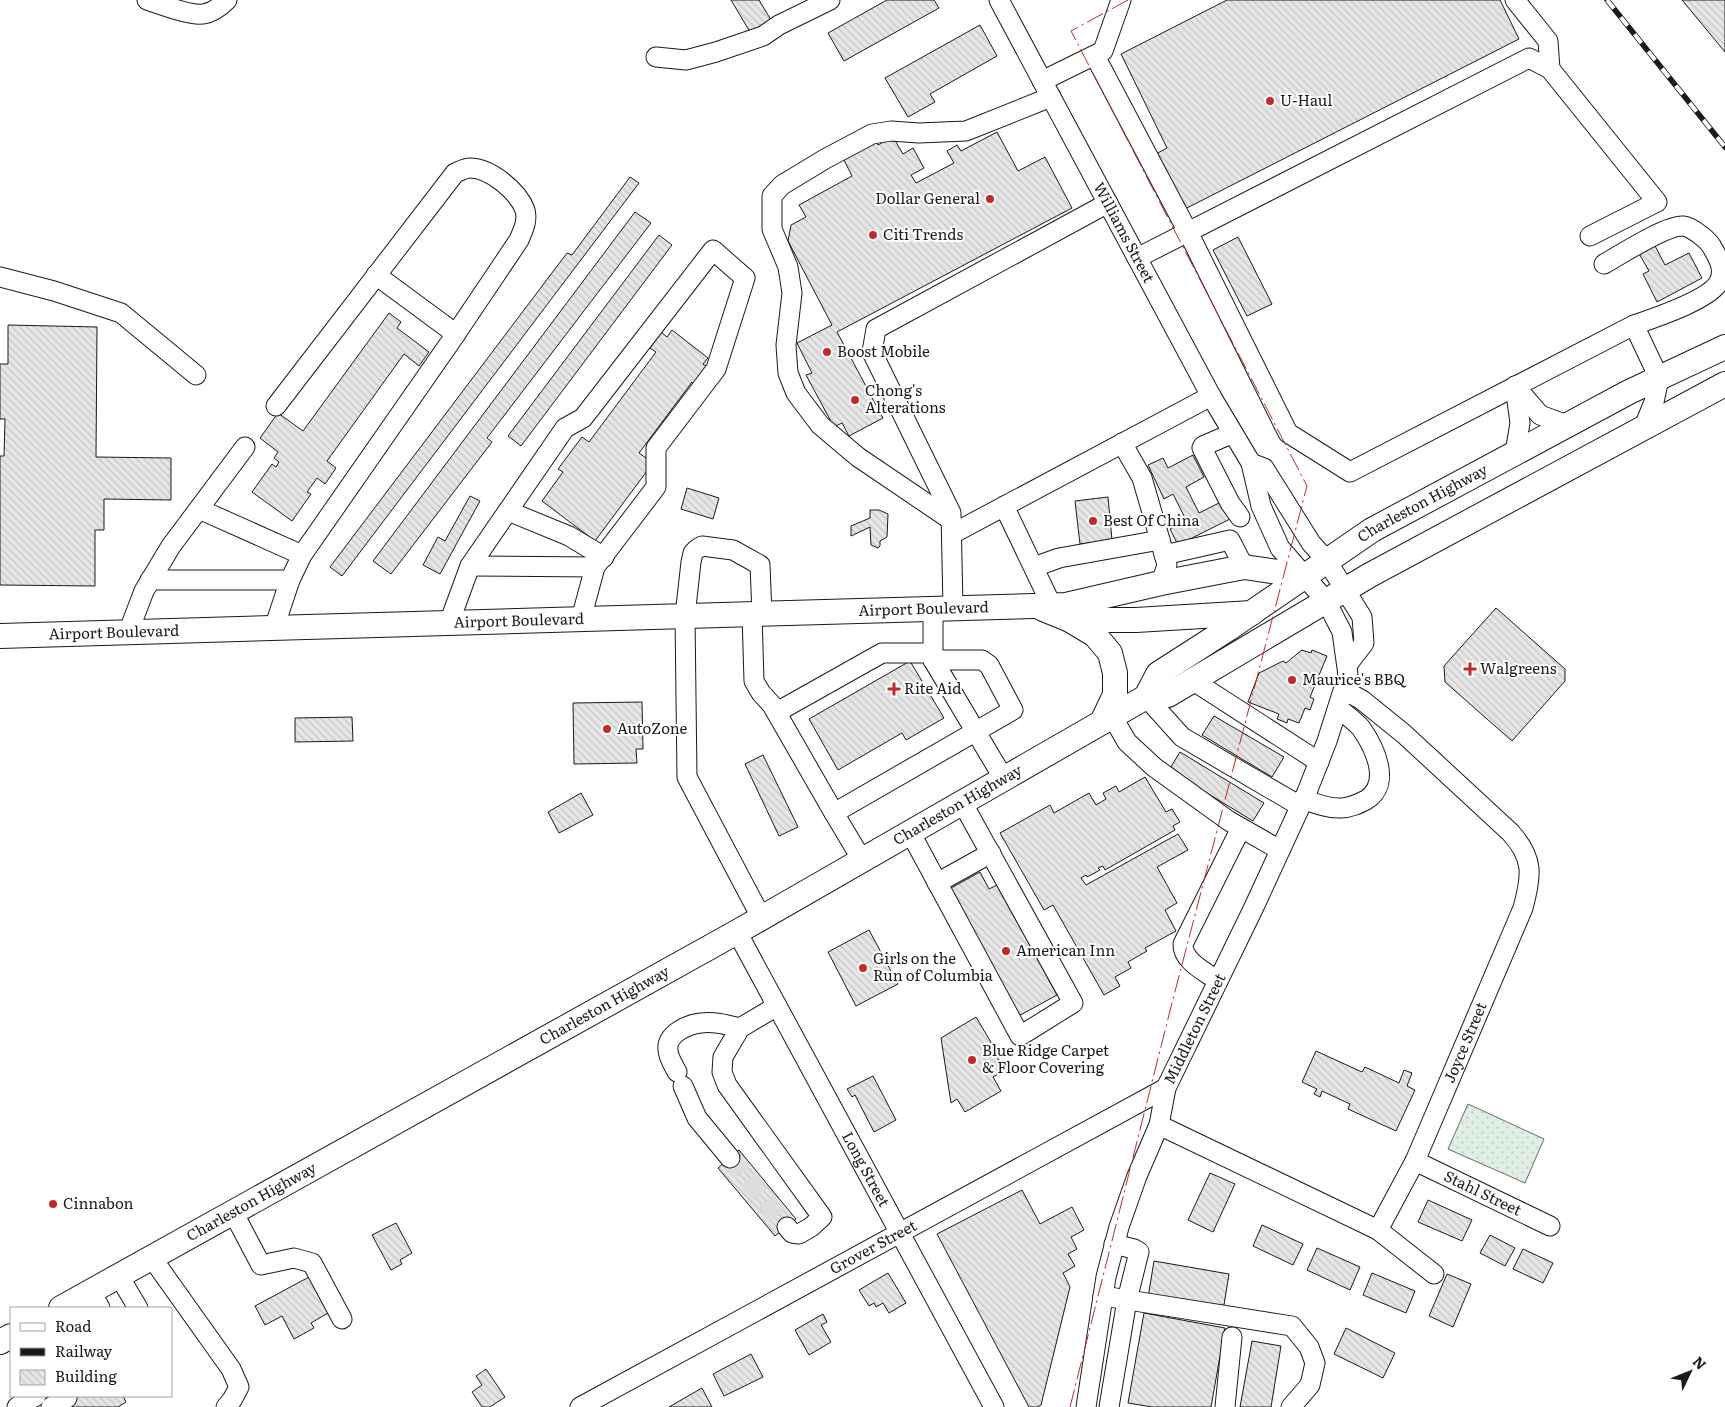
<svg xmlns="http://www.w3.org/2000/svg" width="1725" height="1407" font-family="Literata,serif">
<defs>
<pattern id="grass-dots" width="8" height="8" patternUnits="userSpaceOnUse" patternTransform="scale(1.25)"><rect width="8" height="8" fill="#e0efe3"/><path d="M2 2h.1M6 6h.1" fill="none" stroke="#c0ccc2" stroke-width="1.8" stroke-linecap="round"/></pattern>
<pattern id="building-back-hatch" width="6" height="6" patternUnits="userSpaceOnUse" patternTransform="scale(1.25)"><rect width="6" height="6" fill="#e6e6e6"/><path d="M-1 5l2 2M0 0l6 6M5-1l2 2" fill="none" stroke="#c5c5c5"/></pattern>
</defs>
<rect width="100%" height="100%" fill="#fff"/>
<path fill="url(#grass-dots)" stroke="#6a6a6a" d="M1468 1104 1544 1139 1525 1183 1448 1149Z"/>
<path fill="url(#building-back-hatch)" stroke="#1a1a1a" d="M731 0H759L771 20 750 32Z
M887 0H934L939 8 844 61 828 33Z
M1227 0H1500L1519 39 1183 210 1156 154 1167 148 1121 54Z
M1682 0H1725V52Z
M980 25 997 56 930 94 935 102 908 117 885 78Z
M997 132 1018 171 1045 157 1072 208 837 332 883 418 849 436 842 423 834 427 806 375 812 373 797 343 832 325 788 241 791 225 806 217 799 205 852 176 842 156 874 139 878 145 893 137 903 154 913 148 924 168 911 175 916 183 954 163 947 151 957 145 961 151Z
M630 177 639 183 342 576 330 567 567 253 572 255Z
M635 212 651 223 487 438 492 442 391 574 373 561Z
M659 235 672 245 521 446 508 436Z
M1238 237 1272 304 1247 316 1213 250Z
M1653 242 1665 265 1689 253 1702 278 1657 302 1643 274 1649 271 1637 250Z
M389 313 401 322 397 328 429 352 419 366 404 354 327 461 336 468 325 484 317 478 307 492 311 494 292 521 252 492 272 464 276 467 279 462 274 458 278 452 260 438 278 413 303 431Z
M8 325 97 327 96 457 171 458V500L104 499V530H95V586L0 585V456H4L5 419H0V364H8Z
M672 330 708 358 703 364 709 368 696 386 692 382 639 453 653 463 595 541 542 501 563 472 558 469 582 437 589 442 656 352 650 348 661 332 667 337Z
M1193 455 1204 477 1186 487 1199 513 1227 499 1236 516 1178 545 1170 529 1186 520 1173 494 1164 499 1148 465 1163 458 1168 468Z
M687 488 719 498 713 519 681 509Z
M470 496 480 501 440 574 423 565 438 537 445 541Z
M1108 497 1112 540 1080 544 1075 501Z
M870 510H879L888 514 887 537 880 541V546L878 548 871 545 870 527 851 536V526L870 518Z
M1496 608 1565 669V681L1512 741 1445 682 1444 666Z
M1302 650 1311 653 1312 650 1327 656 1310 697 1314 699 1310 710 1305 708 1299 723 1288 719 1287 723 1277 719 1279 714 1248 702 1259 673 1283 661 1286 663Z
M910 661 944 718 906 740 902 733 838 770 809 719Z
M642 702 643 749H636L637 763 574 764 573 703Z
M1214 716 1284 757 1272 777 1202 735Z
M352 717 353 741 295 742V718Z
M1180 752 1264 803 1253 821 1169 770Z
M763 755 798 827 779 836 745 764Z
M1145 777 1166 812 1172 809 1180 822 1173 826 1175 830 1105 870 1103 866 1098 868 1100 870 1087 877 1086 875 1081 878 1086 885 1178 834 1188 850 1157 867 1177 903 1165 910 1176 931 1145 948 1147 951 1128 962 1131 968 1115 977 1120 986 1104 995 1053 905 1044 910 1000 833 1050 805 1054 813 1089 793 1096 805 1106 799 1103 793 1116 786 1119 792Z
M581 793 593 815 559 833 548 812Z
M980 872 989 889 997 885 1057 995 1015 1018 954 908 960 904 951 888Z
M869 930 898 984 856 1006 828 952Z
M976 1017 995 1049 993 1051 1005 1070 993 1077 1001 1091 965 1112 957 1099 951 1103 941 1038Z
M1316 1051 1362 1072 1365 1067 1399 1083 1404 1070 1412 1073 1407 1086 1415 1090 1396 1131 1348 1109 1350 1104 1322 1091 1320 1097 1314 1094 1317 1089 1302 1082Z
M873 1076 896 1120 874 1132 855 1095 852 1097 847 1089Z
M739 1150 796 1219 775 1236 718 1168Z
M1210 1173 1235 1184 1213 1232 1188 1220Z
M1022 1190 1040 1224 1072 1207 1084 1230 1071 1237 1077 1249 1068 1254 1075 1266 1063 1273 1070 1287 1041 1405 1037 1407H1029L937 1234Z
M1428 1200 1472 1220 1462 1241 1418 1222Z
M396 1223 412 1253 400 1260 402 1264 391 1270 372 1235Z
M1262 1225 1303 1244 1293 1265 1253 1246Z
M1490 1235 1515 1248 1505 1266 1480 1253Z
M1317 1248 1360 1267 1350 1290 1307 1270Z
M1523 1249 1553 1263 1543 1283 1513 1269Z
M1154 1261 1229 1274 1223 1311 1148 1298Z
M888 1273 906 1303 889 1313 883 1303 876 1307 874 1303 869 1306 859 1290Z
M1372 1273 1415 1291 1406 1313 1363 1295Z
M1447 1274 1471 1284 1453 1327 1429 1316Z
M309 1277 328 1313 311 1323 314 1328 294 1339 282 1316 265 1325 255 1306Z
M1144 1313 1225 1328 1211 1407H1152L1128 1403Z
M823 1314 827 1322 821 1325 831 1342 809 1355 795 1330Z
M1346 1328 1395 1353 1383 1378 1334 1354Z
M1252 1341 1281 1346 1271 1407H1240Z
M751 1354 763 1377 724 1396 713 1374Z
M486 1369 505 1397 490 1407H482L472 1392 482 1385 476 1376Z
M702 1388 712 1407H669Z
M66 1396H123L126 1402 118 1407H72Z"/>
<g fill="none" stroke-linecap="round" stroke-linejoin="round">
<path stroke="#ddd" stroke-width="19" stroke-dasharray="19 9" stroke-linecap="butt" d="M730 1158 787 1227"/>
<g stroke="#1a1a1a" stroke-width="21">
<g id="minor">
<path d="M147 0C159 4 191 16 203 14 212 13 221 6 227 0"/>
<path id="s1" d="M999 0 1211 396 1251 463 1261 506 1280 548 1326 601 1342 632 1348 675 1327 741 1307 792 1254 907 1166 1088 1159 1125 1137 1176 1119 1227 1106 1277 1086 1407"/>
<path d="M1515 0 1548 41 1550 69"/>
<path d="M1095 56 1188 232 1288 433 1350 472 1634 325C1654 318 1709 300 1719 282 1725 270 1719 259 1713 249 1710 241 1692 227 1683 226 1666 225 1620 255 1604 264"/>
<path d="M656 57 686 60 716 52 763 36 779 25 830 0"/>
<path d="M1042 81 1103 51 1121 0"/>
<path d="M1137 258 1529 58 1550 69 1657 202 1590 236"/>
<path d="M376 275 456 334"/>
<path d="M0 277 54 291 121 313 196 375"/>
<path d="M1634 325 1659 378 1654 402 1643 429"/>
<path d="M1515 386 1540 415 1567 425"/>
<path d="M276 406 455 173C460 171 465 168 470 168 490 168 518 191 525 210 528 221 523 230 519 240L449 344 302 555"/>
<path d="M1233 433 1203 446 1202 448 1230 503 1240 517"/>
<path d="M1122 443 1142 478 1160 540"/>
<path d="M1515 453 1520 423 1515 386"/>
<path d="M1251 463 1264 468 1311 543 1327 561 1362 617 1364 643 1348 664"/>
<path d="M1004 506 1052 606"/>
<path d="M199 509 302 555 290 580 274 628"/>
<path d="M508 511 569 536 604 557"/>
<path d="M951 520 858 457 820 425 796 393 788 373 786 345 792 293 788 267 772 229V196L782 185 825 159 872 134 891 131 919 133 966 131 1051 97"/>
<path d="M952 534 1211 396"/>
<path d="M1164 555 1230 540 1244 567"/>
<path d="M470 566 595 567"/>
<path d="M1034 567 1059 558 1160 540 1167 565 1161 583"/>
<path d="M150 580H290"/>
<path d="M953 608 951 513 872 352 876 329 1108 203"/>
<path d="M933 609V660L1004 779"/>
<path d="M752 614 754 681 761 693 772 705 834 813 1013 710 989 665 982 660H933"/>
<path d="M449 623 470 566 565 428 583 418 713 250 745 278 716 369 656 448V487L595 567 581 619"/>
<path d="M128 633 144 591 171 546 245 447"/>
<path d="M1192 680 1319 762"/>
<path d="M1146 697 1182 737 1300 806"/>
<path d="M777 712 882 653H933"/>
<path d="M1112 716 1127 742 1154 767 1229 821 1280 850"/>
<path d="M1303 799C1314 803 1329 809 1341 808 1350 808 1358 804 1366 800 1392 784 1375 748 1361 728 1355 721 1345 714 1338 708"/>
<path d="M834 813 862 860"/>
<path d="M910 832 1020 1036 1073 1003 962 802"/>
<path d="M937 883 991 853"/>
<path d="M761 917 687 777 685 616 691 562 693 553 697 549 702 546 733 550 760 565 762 614"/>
<path id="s2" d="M737 932 994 1407"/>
<path d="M1218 981C1206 972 1182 961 1183 944L1241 828"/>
<path d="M777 1006 740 1028 723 1057 722 1072 727 1085 822 1217 811 1227 799 1234 792 1233 787 1227"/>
<path d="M677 1072C674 1066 668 1057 668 1050 666 1034 688 1024 701 1023 714 1021 728 1025 740 1028"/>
<path d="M683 1086 697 1118 730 1158"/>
<path id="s3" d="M1159 1125 1378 1230 1415 1161 1523 908C1532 875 1534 858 1510 832L1404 734 1362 700 1344 690"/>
<path id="s4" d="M1415 1161 1550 1226"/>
<path d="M233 1212 261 1265 294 1258 312 1263 342 1319"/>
<path d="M1378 1230 1434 1274"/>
<path d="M152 1258 231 1369 239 1387 232 1400 226 1407"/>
<path d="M119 1276 138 1308"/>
<path d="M91 1292 100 1308"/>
<path d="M1103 1296 1292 1326 1309 1347 1315 1363 1310 1385 1291 1407"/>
<path d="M17 1407 36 1396"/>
<path d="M51 1407 67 1398"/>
<path id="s5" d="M580 1407 1166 1088"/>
<path d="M1109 1407 1127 1300 1139 1252 1134 1249 1114 1244"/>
<path d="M1225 1407 1232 1337"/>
</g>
</g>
<g stroke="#1a1a1a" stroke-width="26">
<g id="major">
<path d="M1043 609 1070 620H1136L1252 613"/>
<path d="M1070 620 1095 635 1110 653 1115 673V695L1102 722"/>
<path id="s6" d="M0 636 1066 605 1161 583 1244 567 1305 576"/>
<path id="s7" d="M1146 697 1158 674 1228 629 1372 530 1629 392 1725 347"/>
<path id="s8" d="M61 1308 737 932 1146 697 1168 695 1370 575 1725 384"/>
<path d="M0 1342 11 1336"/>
</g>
</g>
<use href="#minor" stroke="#fff" stroke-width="19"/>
<use href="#major" stroke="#fff" stroke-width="24"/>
<g stroke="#1a1a1a" stroke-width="5.5">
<path id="rail" d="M1607 0 1725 147"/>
</g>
<use href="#rail" stroke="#fff" stroke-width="4" stroke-dasharray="11" stroke-linecap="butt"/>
<path stroke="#c62828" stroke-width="1" stroke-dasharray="18 4 2.5 4" stroke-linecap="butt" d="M1070 1407 1172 1003 1307 486 1071 31 1128 0"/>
</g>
<g fill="#c62828" stroke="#fff" stroke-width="2">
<circle cx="1270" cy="101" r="5"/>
<circle cx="990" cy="199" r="5"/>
<circle cx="873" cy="235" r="5"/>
<circle cx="827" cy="352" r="5"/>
<circle cx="855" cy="400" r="5"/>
<circle cx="1093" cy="521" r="5"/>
<path d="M1467.5 661.5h5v5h5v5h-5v5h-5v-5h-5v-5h5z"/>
<circle cx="1292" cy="680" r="5"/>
<path d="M891.5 681.5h5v5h5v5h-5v5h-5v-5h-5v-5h5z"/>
<circle cx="607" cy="729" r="5"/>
<circle cx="1006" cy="951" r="5"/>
<circle cx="863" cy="968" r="5"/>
<circle cx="972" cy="1060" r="5"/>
<circle cx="53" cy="1204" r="5"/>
</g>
<g text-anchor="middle" stroke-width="4" stroke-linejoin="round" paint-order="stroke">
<g font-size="15" fill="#1a1a1a" stroke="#fff" text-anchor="start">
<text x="1280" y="106">U-Haul</text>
<text x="980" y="204" text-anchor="end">Dollar General</text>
<text x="883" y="240">Citi Trends</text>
<text x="837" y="357">Boost Mobile</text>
<text x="865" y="396">Chong's<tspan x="865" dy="17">Alterations</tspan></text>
<text x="1103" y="526">Best Of China</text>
<text x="1480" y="674">Walgreens</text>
<text x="1302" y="685">Maurice's BBQ</text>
<text x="904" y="694">Rite Aid</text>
<text x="617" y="734">AutoZone</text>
<text x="1016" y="956">American Inn</text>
<text x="873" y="964">Girls on the<tspan x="873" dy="17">Run of Columbia</tspan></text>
<text x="982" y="1056">Blue Ridge Carpet<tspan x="982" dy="17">&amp; Floor Covering</tspan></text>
<text x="63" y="1209">Cinnabon</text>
</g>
<g font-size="15" fill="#1a1a1a" stroke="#fff">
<text dy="5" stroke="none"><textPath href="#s1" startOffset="264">Williams Street</textPath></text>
<text dy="5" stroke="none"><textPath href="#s7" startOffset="341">Charleston Highway</textPath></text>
<text dy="5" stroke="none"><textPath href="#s6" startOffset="924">Airport Boulevard</textPath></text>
<text dy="5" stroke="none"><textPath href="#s6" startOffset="519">Airport Boulevard</textPath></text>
<text dy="5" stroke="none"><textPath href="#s6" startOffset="114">Airport Boulevard</textPath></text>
<text dy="5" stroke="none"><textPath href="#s8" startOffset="1028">Charleston Highway</textPath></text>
<text dy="5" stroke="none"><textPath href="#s8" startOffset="622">Charleston Highway</textPath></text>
<text transform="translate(1195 1029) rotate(-64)" y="5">Middleton Street</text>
<text dy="5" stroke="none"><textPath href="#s3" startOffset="450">Joyce Street</textPath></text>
<text dy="5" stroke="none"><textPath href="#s2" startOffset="270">Long Street</textPath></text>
<text dy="5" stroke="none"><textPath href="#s4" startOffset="75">Stahl Street</textPath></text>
<text dy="5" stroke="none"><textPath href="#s8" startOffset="218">Charleston Highway</textPath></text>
<text dy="5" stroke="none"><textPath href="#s5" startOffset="334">Grover Street</textPath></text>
</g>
</g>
<rect x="10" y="1307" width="162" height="90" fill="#ffffff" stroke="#a3a3a3"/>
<rect x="20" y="1323" width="25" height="8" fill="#ffffff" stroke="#a3a3a3"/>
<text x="55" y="1332" font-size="15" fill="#1a1a1a">Road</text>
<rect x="20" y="1348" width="25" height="8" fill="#1a1a1a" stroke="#a3a3a3"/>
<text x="55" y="1357" font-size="15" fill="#1a1a1a">Railway</text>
<rect x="20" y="1370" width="25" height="15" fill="url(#building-back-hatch)" stroke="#a3a3a3"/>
<text x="55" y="1382" font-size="15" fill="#1a1a1a">Building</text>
<g transform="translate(1690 1372) rotate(47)" stroke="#ffffff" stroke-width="4" paint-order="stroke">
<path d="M0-4L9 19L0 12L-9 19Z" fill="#1a1a1a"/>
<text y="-8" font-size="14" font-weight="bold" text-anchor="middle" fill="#1a1a1a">N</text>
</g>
</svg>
